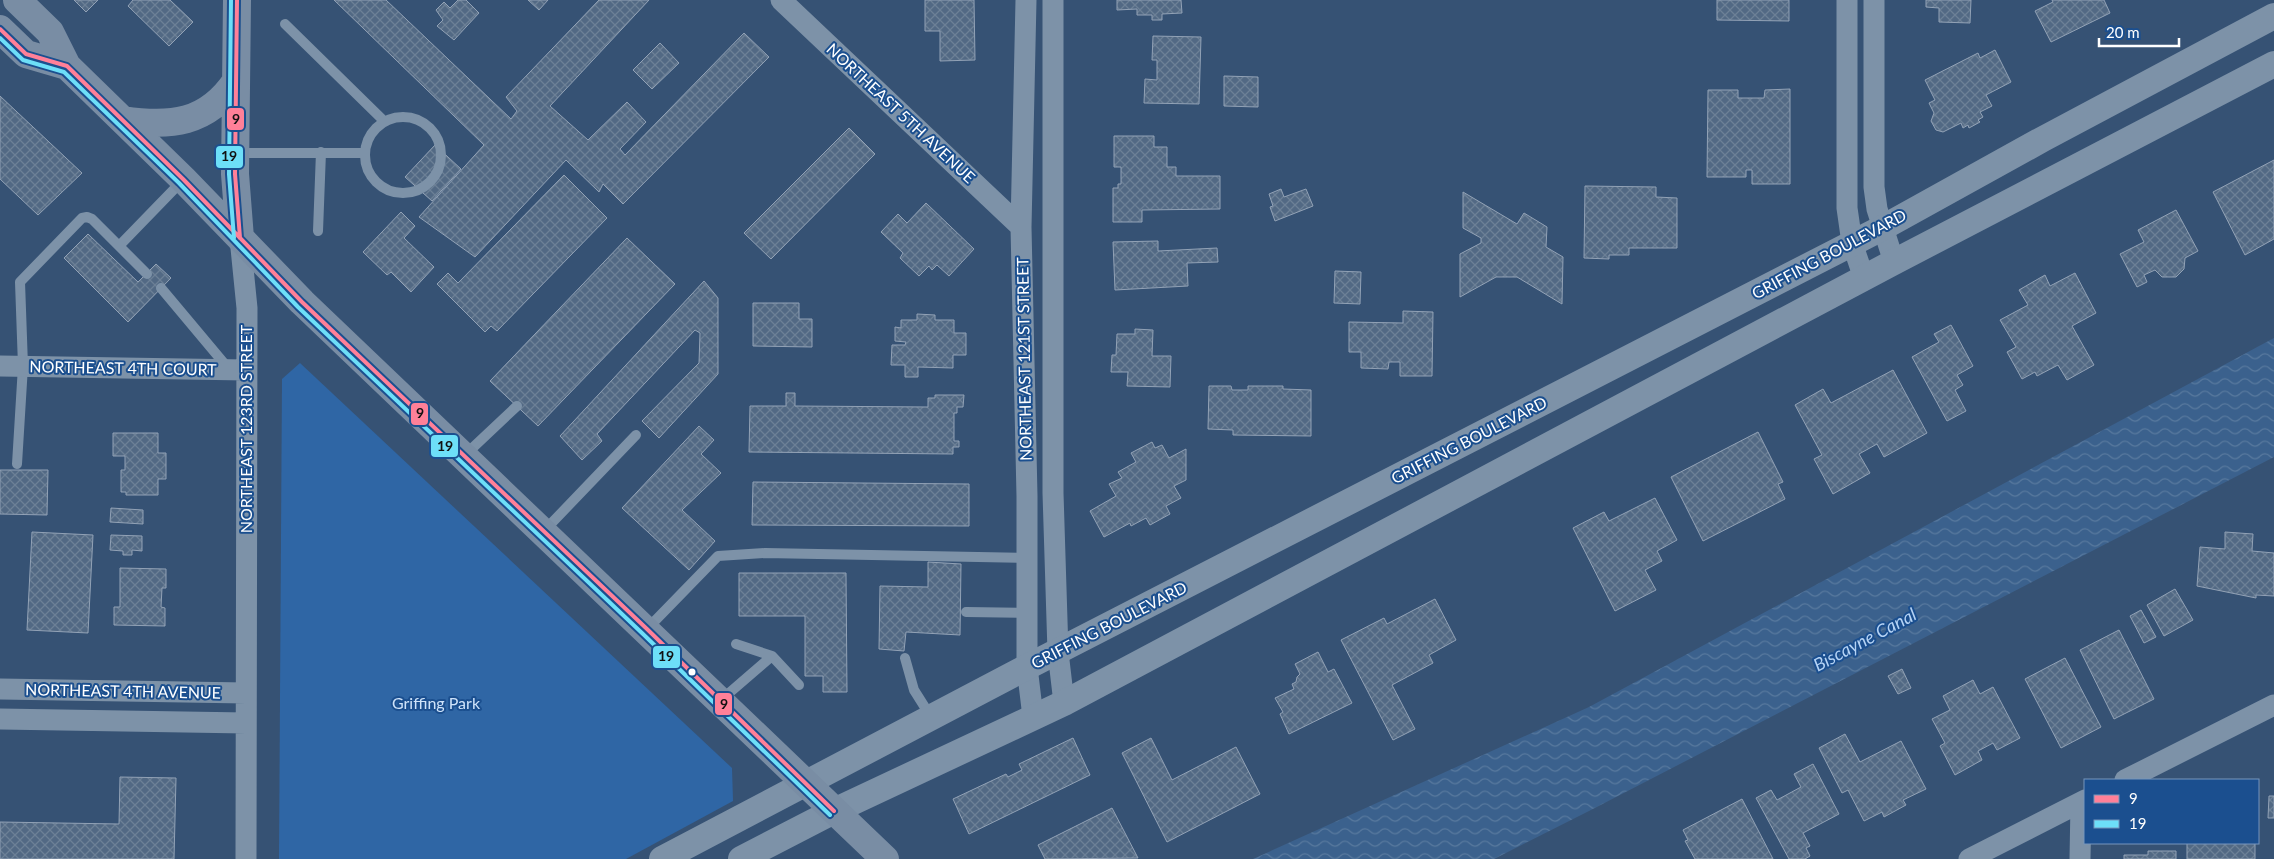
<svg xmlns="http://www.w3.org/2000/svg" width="2274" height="859" font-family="Lato,sans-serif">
<defs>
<pattern id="water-waves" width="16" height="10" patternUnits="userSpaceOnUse" patternTransform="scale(1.25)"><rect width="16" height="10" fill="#3b618d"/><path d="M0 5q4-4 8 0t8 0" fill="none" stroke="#58799e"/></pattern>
<pattern id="building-cross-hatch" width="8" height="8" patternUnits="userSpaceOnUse" patternTransform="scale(1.25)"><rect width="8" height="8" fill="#526984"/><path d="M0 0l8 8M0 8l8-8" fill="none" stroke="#6c8096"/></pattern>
</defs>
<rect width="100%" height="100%" fill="#365274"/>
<path fill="#2f66a5" d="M300 363 732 768 733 801 626 859H279L282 379Z"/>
<path fill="url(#water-waves)" d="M2274 338V457L1589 811 1494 859H1253L1589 707Z"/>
<path fill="url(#building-cross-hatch)" stroke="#92a2b6" d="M74 0H98L86 12Z
M133 0H170L193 22 169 46 128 6Z
M334 0H386L511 119 517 111 506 97 599 0H649L550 106 588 140 627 102 646 122 620 149 625 155 744 33 769 57 623 204 603 184 599 192 566 160 475 257 419 217 484 145Z
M458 0H466L479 13 454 40 437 26 443 20 436 10 444 2 450 8Z
M528 0H548L539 10Z
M925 0H974L975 60 940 61V31H925Z
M1117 0H1181L1182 13 1162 14V20H1152V15H1137V9L1117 10Z
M1717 0H1789V21L1717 20Z
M1926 0H1971L1970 23 1939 22V8L1926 7Z
M2052 0H2104L2110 13 2051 42 2035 11 2053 2Z
M1153 36 1201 37 1199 104 1144 103 1145 79 1157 80V60H1152Z
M660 43 679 63 652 89 633 70Z
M1995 50 2011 82 1986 95 1992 106 1980 112 1983 117 1978 120 1980 122 1969 128 1968 125 1963 128 1961 123 1943 132 1936 130 1931 121 1934 113 1929 103 1935 100 1925 80 1978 53 1980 58Z
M1224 76 1258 77V107L1224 106Z
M1790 89V184H1752V170H1746V177H1707L1708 90H1738V98H1764L1765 90Z
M0 96 82 173 38 215 0 179Z
M849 128 875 154 771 259 744 233Z
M1114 136H1154V147H1167V167H1176V176H1220V209L1142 210V222H1113V188H1118V184H1121V167H1114Z
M435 145 461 169 432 201 405 177Z
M2274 160V239L2245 255 2213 192Z
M564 175 607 218 497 331 491 326 485 332 437 284 448 273 458 283Z
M1585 186 1656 187V197L1677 198V248H1629V255H1609V259L1584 258Z
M1281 189 1284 197 1306 189 1313 206 1275 221 1270 207 1273 206 1269 194Z
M1463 192 1517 224 1524 213 1547 227 1546 247 1563 257 1562 304 1517 277H1496L1460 297V254L1481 243V238L1463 228Z
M926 203 974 249 949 276 937 265 932 270 929 266 919 276 900 258 903 253 881 232 898 214 907 223Z
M2176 210 2198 251 2185 258 2184 269 2176 277H2162L2155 270 2144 275 2147 282 2137 287 2120 254 2144 242 2138 230Z
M401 212 415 226 404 238 434 267 411 292 391 272 387 275 363 252Z
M88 234 138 282 156 264 171 278 128 322 64 258Z
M627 238 675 284 538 426 490 381Z
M1158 241V251L1217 248 1218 262 1187 263 1188 286 1115 290 1113 242Z
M1335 271 1361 272 1360 304 1334 303Z
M2075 273 2096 313 2072 326 2094 365 2067 380 2058 365 2037 376 2035 372 2022 379 2007 352 2016 347 2000 320 2028 305 2019 290 2045 275 2050 286Z
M704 281 718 298V374L659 438 642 421 699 363 700 333 695 330 597 434 602 441 582 460 560 436Z
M753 303H799V319H812V347L753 346Z
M1403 311 1433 312 1432 376H1400V362H1389L1388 369 1361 368V352H1349V322L1403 323Z
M917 314 935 315V320H954V333H966V355H953V368L918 367V377H905V365H891L892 345H905L906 342 895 341V327L901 328V320H917Z
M1951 325 1973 366 1957 375 1963 385 1955 390 1966 411 1947 421 1912 357 1939 342 1934 334Z
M1135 329 1153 330 1152 356H1171L1170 387 1127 386 1128 372H1111L1112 355H1116L1117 334H1135Z
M1893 370 1927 433 1884 457 1877 444 1859 454 1870 473 1833 494 1814 459 1822 455 1795 405 1823 389 1831 403Z
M1209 386H1231L1232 390H1248V386H1283V389L1311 390V436L1233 435V430L1208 429Z
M786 393H795V406L928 407V398H935V395H964L963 407H957V413H954V441H959V447H953V454L749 452 750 406H786Z
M699 426 714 440 701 454 721 473 682 510 715 541 689 570 622 508Z
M1758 432 1783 482 1778 484 1785 499 1703 541 1671 477Z
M113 433H158V453H166V479H158V495H126V492H121V470H125V456H113Z
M1152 442 1155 448 1162 445 1169 458 1186 449V480L1174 486 1181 498 1166 506 1170 514 1150 525 1146 518 1131 526 1130 523 1104 537 1090 511 1116 496 1109 484 1122 478 1118 472 1136 462 1131 453Z
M0 470H48L47 515 0 514Z
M753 482 969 484V526L752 525Z
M1655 498 1677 540 1657 551 1662 561 1645 570 1656 590 1615 611 1573 528 1604 512 1609 521Z
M111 508 143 510V524L110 522Z
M32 532 93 535 88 633 27 630Z
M2225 532 2253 534 2252 551 2274 553V596L2256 595V598L2197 586 2200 547 2225 549Z
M111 535 142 536V551L132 550V555H123V551L110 550Z
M928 562 961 564 960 635 906 632 904 651 879 649 880 586 928 587Z
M120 568 166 569V588H162L161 607 165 608V626L114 625V607H120Z
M739 573H846L847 692H823V676H805V616H739Z
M2175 589 2193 620 2164 636 2147 605Z
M1435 599 1456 640 1429 655 1433 663 1392 685 1415 729 1393 740 1341 640 1384 618 1387 624Z
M2141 610 2156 637 2144 643 2130 616Z
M2119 630 2154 699 2114 719 2080 650Z
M1318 652 1328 672 1334 669 1352 703 1289 734 1280 714 1283 712 1275 698 1294 689 1292 684 1296 682 1297 677 1300 674 1295 664Z
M2065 658 2101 727 2061 748 2025 679Z
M1902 669 1911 688 1898 694 1888 676Z
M1973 680 1980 694 1993 687 2020 738 1997 750 1993 743 1978 751 1982 760 1955 775 1940 746 1945 743 1932 719 1950 710 1943 696Z
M1845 734 1860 762 1901 741 1926 789 1903 800 1906 805 1884 817 1882 812 1864 821 1848 790 1842 793 1819 748Z
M1073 738 1090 775 969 834 953 799 1006 774 1008 777 1022 770 1019 764Z
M1151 738 1172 780 1236 747 1260 794 1167 842 1122 753Z
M1813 764 1839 814 1803 833 1810 846 1806 848 1810 856 1805 859H1789L1756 798 1771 790 1777 800 1801 787 1794 774Z
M120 777 176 778 174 859H0V822L119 824Z
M2269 796H2274V818H2268Z
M1742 799 1773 859H1695L1685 841 1688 840 1683 830Z
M1112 808 1138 858 1045 859 1038 845Z
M2187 843H2255V859H2187Z
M2148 851H2176V859H2124V855H2148Z"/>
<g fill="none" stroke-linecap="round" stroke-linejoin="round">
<path stroke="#7d92a8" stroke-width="10" d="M285 24 384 121
M365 155a38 38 0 1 1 76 0a38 38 0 1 1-76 0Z
M236 153H364
M318 231 321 152
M119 246 183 180
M161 288 228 368
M465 455 517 406
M17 464 23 366 20 282 82 218 87 217 92 219 147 274
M544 531 636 435
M966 612 1027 613
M647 629 718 556 765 553 1027 558
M736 644 772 656 799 685
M905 658 914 690 931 717
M721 700 772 656"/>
<path stroke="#7d92a8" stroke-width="21" d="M781 0 1021 227
M1026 0 1021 227 1027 496V667L1033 717
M1053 0V493L1058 652 1064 703
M1847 0V208L1852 243 1864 278
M1874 0V187L1877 209 1894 262
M240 238 247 308 246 859
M0 366 246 370
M0 689 246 693
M0 719 246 723
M2125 780 2274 705
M1969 859 2085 800
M2080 859 2081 803"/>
<path stroke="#7d92a8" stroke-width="26" d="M662 859 1027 667 1884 227 2043 139 2274 16
M741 859 834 811 1064 703 1894 262 2274 64"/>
<path stroke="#798da4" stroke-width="28" d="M17 0 50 32 67 66 183 179 302 302 885 859
M237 0 235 174 240 238
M0 29 26 54 67 66
M123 120C170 127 207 124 236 81"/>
<g stroke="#1b4f8f" stroke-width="8">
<path id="bus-1" d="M237 0 235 174 240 238
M0 29 26 54 67 66 183 179 302 302 647 629 834 811"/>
</g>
<g stroke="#1b4f8f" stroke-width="8">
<path id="bus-2" d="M231 0 229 174 234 238
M0 38 23 60 64 72 179 183 298 307 643 634 830 815"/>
</g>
<use href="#bus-1" stroke="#ff8098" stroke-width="4"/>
<use href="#bus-2" stroke="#6ddff8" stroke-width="4"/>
</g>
<circle fill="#fff" stroke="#1b4f8f" stroke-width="2" cx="692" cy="672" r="4.5"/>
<g text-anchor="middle" stroke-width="4" stroke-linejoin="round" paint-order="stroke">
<g font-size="16" fill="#fff" stroke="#1b4f8f">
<text transform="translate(901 113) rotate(43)" y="6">NORTHEAST 5TH AVENUE</text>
<text transform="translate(1829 254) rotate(-28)" y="6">GRIFFING BOULEVARD</text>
<text transform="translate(1024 359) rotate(-91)" y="6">NORTHEAST 121ST STREET</text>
<text transform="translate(123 368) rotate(1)" y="6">NORTHEAST 4TH COURT</text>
<text transform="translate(246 429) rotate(-90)" y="6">NORTHEAST 123RD STREET</text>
<text transform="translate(1469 440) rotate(-27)" y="6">GRIFFING BOULEVARD</text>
<text transform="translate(1109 625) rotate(-27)" y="6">GRIFFING BOULEVARD</text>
<text transform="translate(123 691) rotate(1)" y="6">NORTHEAST 4TH AVENUE</text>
</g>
<g font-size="16" fill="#cfe3fa" stroke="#1b4f8f">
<text x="436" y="709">Griffing Park</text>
</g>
<g font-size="18" font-style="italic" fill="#b5d3f5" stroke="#1b4f8f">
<text transform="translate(1865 640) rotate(-28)" y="6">Biscayne Canal</text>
</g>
</g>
<g stroke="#1b4f8f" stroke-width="2">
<rect x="226" y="107" width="19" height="24" rx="5" fill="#ff8098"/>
<rect x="215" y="145" width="29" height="24" rx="5" fill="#6ddff8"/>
<rect x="410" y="402" width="19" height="24" rx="5" fill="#ff8098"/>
<rect x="430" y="434" width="29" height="24" rx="5" fill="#6ddff8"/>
<rect x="652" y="645" width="29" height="24" rx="5" fill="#6ddff8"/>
<rect x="714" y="692" width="19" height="24" rx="5" fill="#ff8098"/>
</g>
<g font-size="14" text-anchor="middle" font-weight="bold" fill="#111">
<text x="236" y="124">9</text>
<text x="229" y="161">19</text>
<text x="420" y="418">9</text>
<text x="445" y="451">19</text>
<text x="666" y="661">19</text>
<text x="724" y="709">9</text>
</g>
<rect x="2084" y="779" width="175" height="65" fill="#1b4f8f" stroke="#7695bc"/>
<rect x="2094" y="795" width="25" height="8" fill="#ff8098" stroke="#7695bc"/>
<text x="2129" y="804" font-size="15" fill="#ffffff">9</text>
<rect x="2094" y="820" width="25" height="8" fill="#6ddff8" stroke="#7695bc"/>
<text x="2129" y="829" font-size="15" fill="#ffffff">19</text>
<path d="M2099 38v8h80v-8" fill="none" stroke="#ffffff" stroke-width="2.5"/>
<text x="2106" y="38" font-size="15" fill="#ffffff" stroke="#1b4f8f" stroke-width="4" paint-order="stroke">20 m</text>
</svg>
